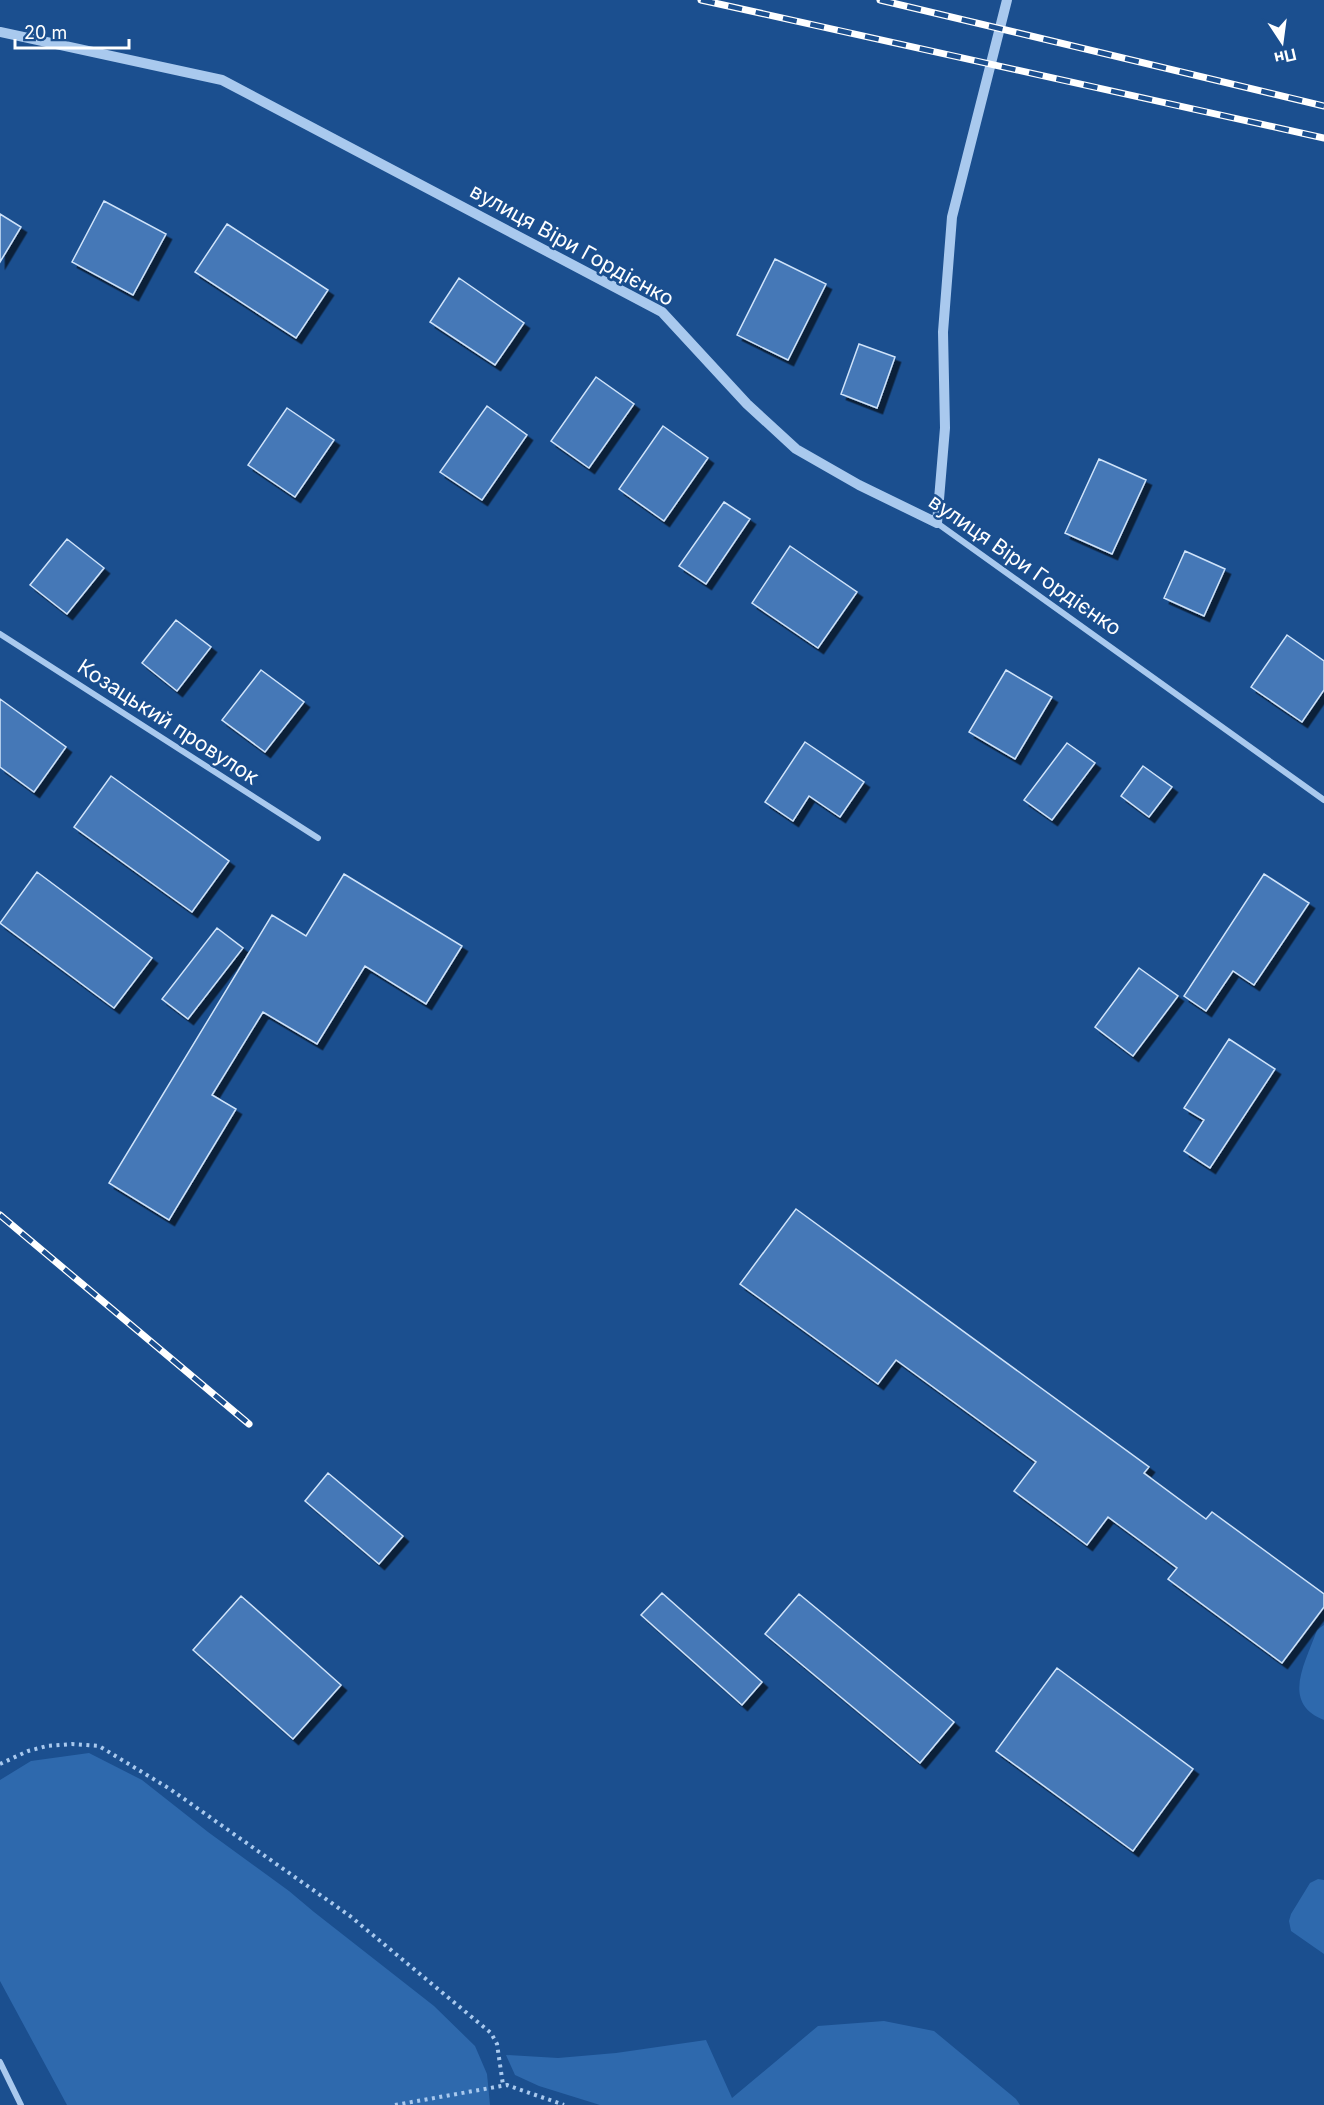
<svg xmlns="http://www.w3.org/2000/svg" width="1324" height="2105" font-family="Inter,sans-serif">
<defs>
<filter id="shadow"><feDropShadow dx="5.5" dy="5.5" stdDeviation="0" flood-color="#0009"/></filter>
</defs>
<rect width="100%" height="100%" fill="#1b4f8f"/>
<path fill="#2e69ad" d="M1324 1625V1720C1280 1703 1306 1662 1317 1630Z
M89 1753 142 1780 208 1832 289 1891 314 1912 434 2006 475 2046 487 2074 490 2105H67L0 1981V1780L31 1761Z
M1318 1879 1324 1880V1954L1291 1931 1289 1921 1291 1914 1310 1883Z
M884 2021 934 2031 1016 2099 1020 2105H600L539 2086 515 2075 506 2055 558 2058 616 2053 706 2040 732 2098 818 2026Z"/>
<path fill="#4478b7" stroke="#cfe3fa" stroke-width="1.5" filter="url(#shadow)" d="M104 201 166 234 133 295 72 262Z
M0 214 21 227 0 262Z
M227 224 328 290 296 338 195 272Z
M775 259 826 284 788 360 737 335Z
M459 278 524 323 495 365 430 322Z
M859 344 895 357 877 408 841 394Z
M596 377 634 404 589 468 551 441Z
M487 406 527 435 482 500 440 472Z
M287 408 334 440 295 497 248 465Z
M663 426 708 458 664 521 619 489Z
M1099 459 1146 480 1112 554 1065 533Z
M724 502 750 519 706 584 679 566Z
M67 539 104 568 67 614 30 585Z
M790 546 857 592 818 648 752 603Z
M1185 551 1225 569 1204 616 1164 598Z
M176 620 211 647 177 691 142 663Z
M1287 635 1324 661V690L1302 722 1251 687Z
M261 670 304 702 265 752 222 720Z
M1006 670 1052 697 1015 759 969 732Z
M0 699 66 747 34 792 0 767Z
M805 742 864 782 840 817 809 796 793 821 765 802Z
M1067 743 1095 763 1052 820 1024 800Z
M1143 766 1172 787 1149 817 1121 796Z
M111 776 229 861 192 912 74 827Z
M37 872 152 958 114 1008 0 923Z
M344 874 462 946 426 1004 365 966 317 1044 263 1012 212 1095 236 1109 169 1220 109 1183 272 915 306 936Z
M1264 874 1309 903 1254 985 1233 971 1206 1011 1184 996Z
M217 928 243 948 188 1019 162 999Z
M1139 968 1178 996 1133 1056 1095 1027Z
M1229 1039 1275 1069 1210 1168 1184 1151 1204 1120 1184 1108Z
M796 1209 1149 1467 1144 1473 1206 1519 1212 1512 1324 1594V1607L1282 1663 1168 1579 1177 1568 1108 1517 1087 1545 1014 1491 1036 1462 896 1360 878 1384 740 1284Z
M328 1473 403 1536 379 1564 305 1501Z
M662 1593 762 1682 742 1705 641 1615Z
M799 1594 954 1722 920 1763 765 1634Z
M241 1596 341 1685 293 1739 193 1650Z
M1057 1668 1193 1769 1133 1851 996 1751Z"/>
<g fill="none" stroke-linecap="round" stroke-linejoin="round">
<path stroke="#a9c9ee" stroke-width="4" stroke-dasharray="3 4.5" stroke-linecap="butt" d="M0 1764 28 1751 47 1746 72 1744 99 1746 170 1789 350 1916 491 2033 497 2044 503 2085
M395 2105 507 2085 564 2105"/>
<path stroke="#a9c9ee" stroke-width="6" d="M937 523 1324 800
M0 634 318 838
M0 2062 21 2105"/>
<path stroke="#a9c9ee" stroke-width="10" d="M0 32 222 80 662 312 747 404 796 449 859 485 937 523 945 428 943 332 952 217 1007 0"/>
<g stroke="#fff" stroke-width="7">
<path id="rail" d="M701 0 1324 138
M880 0 1324 106
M0 1215 249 1424"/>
</g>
<use href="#rail" stroke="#1b4f8f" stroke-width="4.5" stroke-dasharray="14" stroke-linecap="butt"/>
</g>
<g text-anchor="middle" stroke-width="5" stroke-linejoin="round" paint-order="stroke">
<g font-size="21" fill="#fff" stroke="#1b4f8f">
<text transform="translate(572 245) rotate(29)" y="7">вулиця Віри Гордієнко</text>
<text transform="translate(1025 565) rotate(35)" y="7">вулиця Віри Гордієнко</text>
<text transform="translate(168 722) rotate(33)" y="7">Козацький провулок</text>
</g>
</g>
<g transform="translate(1282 42) rotate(167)" stroke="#1b4f8f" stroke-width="4.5" paint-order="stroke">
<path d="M0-4.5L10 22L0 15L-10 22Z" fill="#ffffff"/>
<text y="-9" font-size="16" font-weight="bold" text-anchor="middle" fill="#ffffff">Пн</text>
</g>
<path d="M15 39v9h114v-9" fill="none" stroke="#ffffff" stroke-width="3"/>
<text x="24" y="39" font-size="18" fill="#ffffff" stroke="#1b4f8f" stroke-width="4.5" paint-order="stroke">20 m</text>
</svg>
